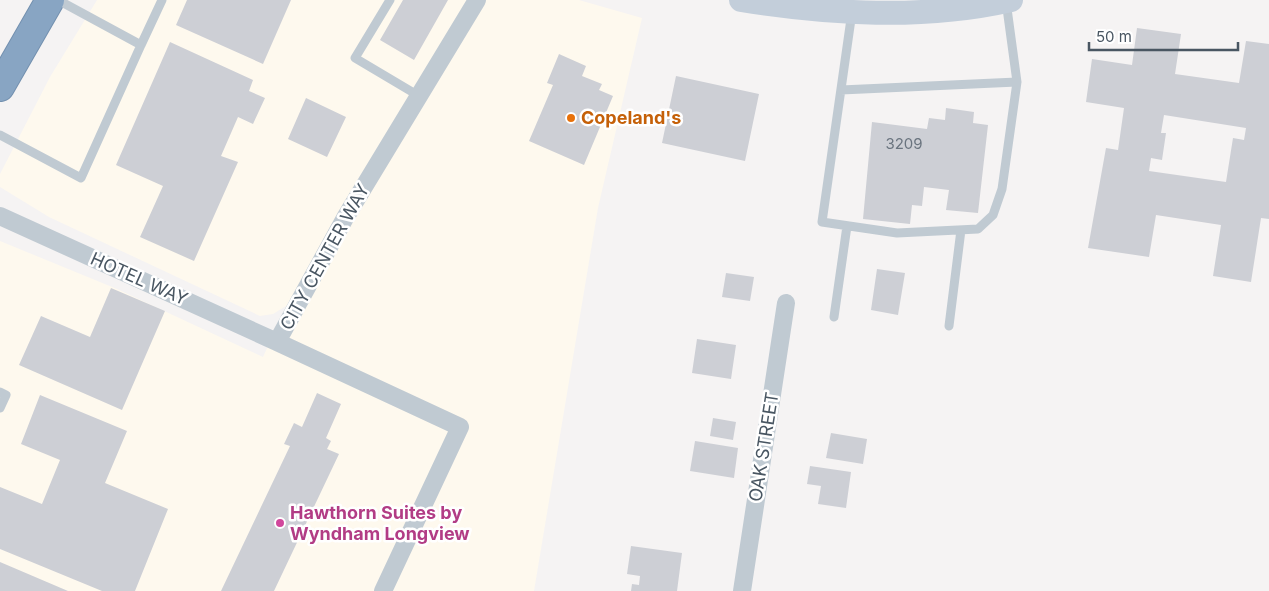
<svg xmlns="http://www.w3.org/2000/svg" width="1269" height="591" font-family="Inter,sans-serif">
<rect width="100%" height="100%" fill="#f5f3f3"/>
<path fill="#fef9ee" d="M97 0H579L642 18 598 208 534 591H0V241L117 289 263 357 286 306 273 314 260 316 49 217 0 187V174L50 77Z"/>
<path fill="#cdcfd5" fill-rule="evenodd" d="M187 0H291L263 64 176 25Z
M403 0H448L414 60 380 40Z
M1137 28 1181 34 1175 74 1239 83 1246 41 1269 44V219L1261 218 1251 282 1213 276 1221 225 1156 215 1149 257 1088 248 1106 148 1118 150 1124 108 1086 102 1092 59 1132 65ZM1164 115 1246 128 1244 140 1233 138 1226 182 1149 171 1151 158 1162 160 1166 133H1161Z
M170 42 253 80 249 91 265 98 253 124 238 117 221 156 238 162 194 261 140 237 163 186 116 165Z
M559 54 586 66 582 76 602 84 599 90 613 96 584 165 529 141 553 85 547 83Z
M676 76 759 94 745 161 662 143Z
M306 98 346 117 327 157 288 139Z
M946 108 974 112 973 123 988 125 978 213 946 210 949 190 924 187 922 206 912 205 910 224 863 219 872 122 927 129 929 118 945 120Z
M877 269 905 273 898 315 871 310Z
M726 273 754 277 750 301 722 297Z
M111 288 165 311 122 410 19 365 41 316 90 337Z
M697 339 736 345 731 379 692 373Z
M317 393 341 404 326 438 331 441 327 449 339 454 274 591H221L290 446 284 444 294 423 302 427Z
M40 395 127 431 105 483 168 509 135 591H102L0 549V487L42 504 60 460 21 444Z
M713 418 736 422 733 440 710 436Z
M831 433 867 439 863 464 826 458Z
M695 441 738 448 734 478 690 471Z
M810 466 851 472 846 508 818 504 821 486 807 484Z
M631 546 682 553 677 591H631L632 584 639 585 640 576 627 574Z
M0 562 68 591H0Z"/>
<g fill="none" stroke-linecap="round" stroke-linejoin="round">
<g stroke="#7390af" stroke-width="30">
<path id="highway" d="M0 87 50 0"/>
</g>
<path stroke="#c0cad2" stroke-width="9" d="M390 0 355 58 419 96
M1006 1 1017 82
M141 45 162 0
M841 90 1017 82 1002 189 993 215 978 229 897 233 822 222 852 12
M0 135 81 178 141 45 58 0
M834 317 847 226
M949 326 961 230
M0 392 6 395 0 408"/>
<path stroke="#c0cad2" stroke-width="18" d="M0 216 277 342
M383 591 460 427 277 342 345 218 477 0
M742 591 786 303"/>
<path stroke="#c3ceda" stroke-width="24" d="M741 0C830 14 923 20 1011 0"/>
<use href="#highway" stroke="#88a5c3" stroke-width="28"/>
</g>
<circle fill="#e8710a" stroke="#fff" stroke-width="2" cx="571" cy="118" r="5"/>
<circle fill="#d1479c" stroke="#fff" stroke-width="2" cx="280" cy="523" r="5"/>
<g text-anchor="middle" stroke-width="5" stroke-linejoin="round" paint-order="stroke">
<g font-size="15" fill="#6a747f">
<text x="904" y="149">3209</text>
</g>
<g font-size="18" font-weight="bold" fill="#c56008" stroke="#fff" text-anchor="start">
<text x="581" y="124">Copeland's</text>
</g>
<g font-size="18" fill="#495662" stroke="#fff">
<text transform="translate(325 257) rotate(-61)" y="6">CITY CENTER WAY</text>
<text transform="translate(139 279) rotate(24)" y="6">HOTEL WAY</text>
<text transform="translate(764 447) rotate(-81)" y="6">OAK STREET</text>
</g>
<g font-size="18" font-weight="bold" fill="#b23c85" stroke="#fff" text-anchor="start">
<text x="290" y="519">Hawthorn Suites by<tspan x="290" dy="21">Wyndham Longview</tspan></text>
</g>
</g>
<path d="M1089 42v8h149v-8" fill="none" stroke="#495662" stroke-width="2.5"/>
<text x="1096" y="42" font-size="15" fill="#495662" stroke="#ffffff" stroke-width="4" paint-order="stroke">50 m</text>
</svg>
